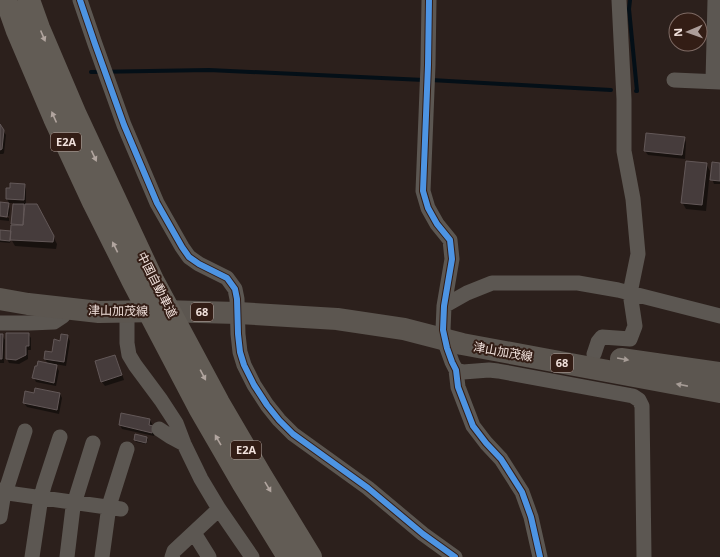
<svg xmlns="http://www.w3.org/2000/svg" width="720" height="557" font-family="'Open Sans','Noto Sans JP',sans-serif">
<rect width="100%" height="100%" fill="#2c201c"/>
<path fill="#0007" d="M0 126 6 135 4 153 3 154H0Z
M684 138 686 142 685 159 648 155 645 151Z
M706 164 710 171 706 211 686 209 682 202Z
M720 164V184H714L712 179Z
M24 185 26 189V205L40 212 57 244 56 249 15 246 11 239 10 243 0 242V231L11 235 13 226 12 224 14 203H9L7 199Z
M0 203 8 204 10 209 9 216 0 215Z
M0 217 9 218V221L0 220Z
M28 334 31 338V350H28V359L19 364 9 363 7 359Z
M0 335H2L5 340 4 363H0Z
M67 336 70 341 66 366 55 364 59 371 56 386 36 382 34 378 48 364 45 359 53 353 61 342Z
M115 356 117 360 124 380 105 386 102 382 96 362Z
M35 394H60L62 398 59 414 27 407 24 403Z
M150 420 152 424V426L155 431 154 436 122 429 120 425Z
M136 435 146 438 148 439 146 444 136 442 135 440Z"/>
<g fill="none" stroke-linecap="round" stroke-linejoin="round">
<path stroke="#040f17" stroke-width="4" d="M630 0 629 9 637 91H636
M91 72 209 70 424 80
M431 80 611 90"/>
</g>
<path fill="#463c3c" stroke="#635858" d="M0 124 4 130 2 149 0 150Z
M646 133 685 137 682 155 644 151Z
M686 161 707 163 702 205 681 203Z
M712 162 720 163V181L710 180Z
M10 183 25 184 24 200 6 199V188H10Z
M0 202 9 203 7 217 0 216Z
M13 204H24L23 225 11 224Z
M25 204H37L54 236 53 242 10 240 11 225H23Z
M0 230 11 231 10 241 0 240Z
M6 333H29V346H26V355L16 360 6 359Z
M0 334H3L2 359H0Z
M61 334 68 335 64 362 44 359 45 351 52 352 54 339 60 341Z
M115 355 122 375 101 382 95 361Z
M38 361 57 365 54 383 32 378 35 366H37Z
M35 388 60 393 57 410 23 403 25 391 34 393Z
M121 413 150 419 149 425 153 426 152 433 119 425Z
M135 434 147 437 146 443 134 440Z"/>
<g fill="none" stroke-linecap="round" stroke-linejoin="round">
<path stroke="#5c5752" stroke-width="15" d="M80 0 95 44 124 125 157 203 182 247 189 257 199 264 227 278 235 289 237 299 238 334 240 352 244 365 254 385 267 405 279 420 293 434 368 488 423 534 455 557
M429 0 428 65 423 191 428 208 437 224 450 240 452 259 444 306 443 330 447 348 452 362 456 370 458 387 473 426 486 443 501 459 522 492 531 517 540 557
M674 80 720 82
M713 81 715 0
M444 306 467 293 492 283H578L618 290 720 316
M127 312V343L129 355 135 365 161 400 176 423 184 444 201 479 219 509 252 557
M0 323H30L54 322 63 316 66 309
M594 354 598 342 602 337 630 339 635 326 630 293 638 254 633 199 624 151V99L619 0
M456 370 463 372 489 370 498 371 633 396 639 400 642 406 644 557
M159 429 171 437 184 444
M0 492 121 509
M0 517 4 492 8 484 25 431
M194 533 209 557
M32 557 41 497 44 486 60 437
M67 557 73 507 93 443
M102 557 109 506 127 449
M172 557 174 551 219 509"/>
<path stroke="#5c5650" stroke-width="22" d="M0 299 28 304 99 312 161 311 238 313 337 319 404 329 462 344 720 392
M621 359 720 373"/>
<path stroke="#625c55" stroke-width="22" d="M6 0 17 31 54 118 93 202 133 282 199 408 243 484 288 557
M29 0 39 28 76 115 153 280 219 403 261 475 311 557"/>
<g stroke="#331d15" stroke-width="8">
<path id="cycleway" d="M80 0 95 44 124 125 157 203 182 247 189 257 199 264 227 278 235 289 237 299 238 334 240 352 244 365 254 385 267 405 279 420 293 434 368 488 423 534 455 557
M429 0 428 65 423 191 428 208 437 224 450 240 452 259 444 306 443 330 447 348 452 362 456 370 458 387 473 426 486 443 501 459 522 492 531 517 540 557"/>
</g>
<use href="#cycleway" stroke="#4d94e3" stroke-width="6"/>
</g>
<defs><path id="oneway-solid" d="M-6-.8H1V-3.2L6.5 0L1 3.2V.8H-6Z"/></defs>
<g fill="#b1a59f">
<use href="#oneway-solid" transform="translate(43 36) rotate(67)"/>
<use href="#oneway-solid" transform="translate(54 117) rotate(-114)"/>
<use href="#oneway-solid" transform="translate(94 156) rotate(65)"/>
<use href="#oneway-solid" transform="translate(115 247) rotate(-116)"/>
<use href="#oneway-solid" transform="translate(203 375) rotate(62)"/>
<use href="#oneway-solid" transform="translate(218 440) rotate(-120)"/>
<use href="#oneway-solid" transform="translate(268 487) rotate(59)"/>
</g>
<g fill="#a69c96">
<use href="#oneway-solid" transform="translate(623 359) rotate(10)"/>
<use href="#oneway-solid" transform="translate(682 385) rotate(-169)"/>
</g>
<g text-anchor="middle" stroke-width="4" stroke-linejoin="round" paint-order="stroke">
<g fill="#331d15" stroke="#b8a6a0" stroke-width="1">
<rect x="51" y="133" width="30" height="18" rx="3"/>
<rect x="191" y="303" width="22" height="18" rx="3"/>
<rect x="551" y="354" width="22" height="18" rx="3"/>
<rect x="231" y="441" width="30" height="18" rx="3"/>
</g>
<g font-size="11" font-weight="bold" fill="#f1e1dc">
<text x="66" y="146">E2A</text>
<text x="202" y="316">68</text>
<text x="562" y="367">68</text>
<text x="246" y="454">E2A</text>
</g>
<g font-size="12" fill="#f1e1dc" stroke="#331d15">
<text transform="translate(157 285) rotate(63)" y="4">中国自動車道</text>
<text transform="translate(118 311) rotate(1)" y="4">津山加茂線</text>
<text transform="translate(503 352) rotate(10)" y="4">津山加茂線</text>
</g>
</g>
<g transform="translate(688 32) rotate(268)"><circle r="19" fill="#331d15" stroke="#7f6b65"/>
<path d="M0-3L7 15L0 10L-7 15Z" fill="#ac9d99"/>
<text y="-6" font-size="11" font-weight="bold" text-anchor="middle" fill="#f1e1dc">N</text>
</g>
</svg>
